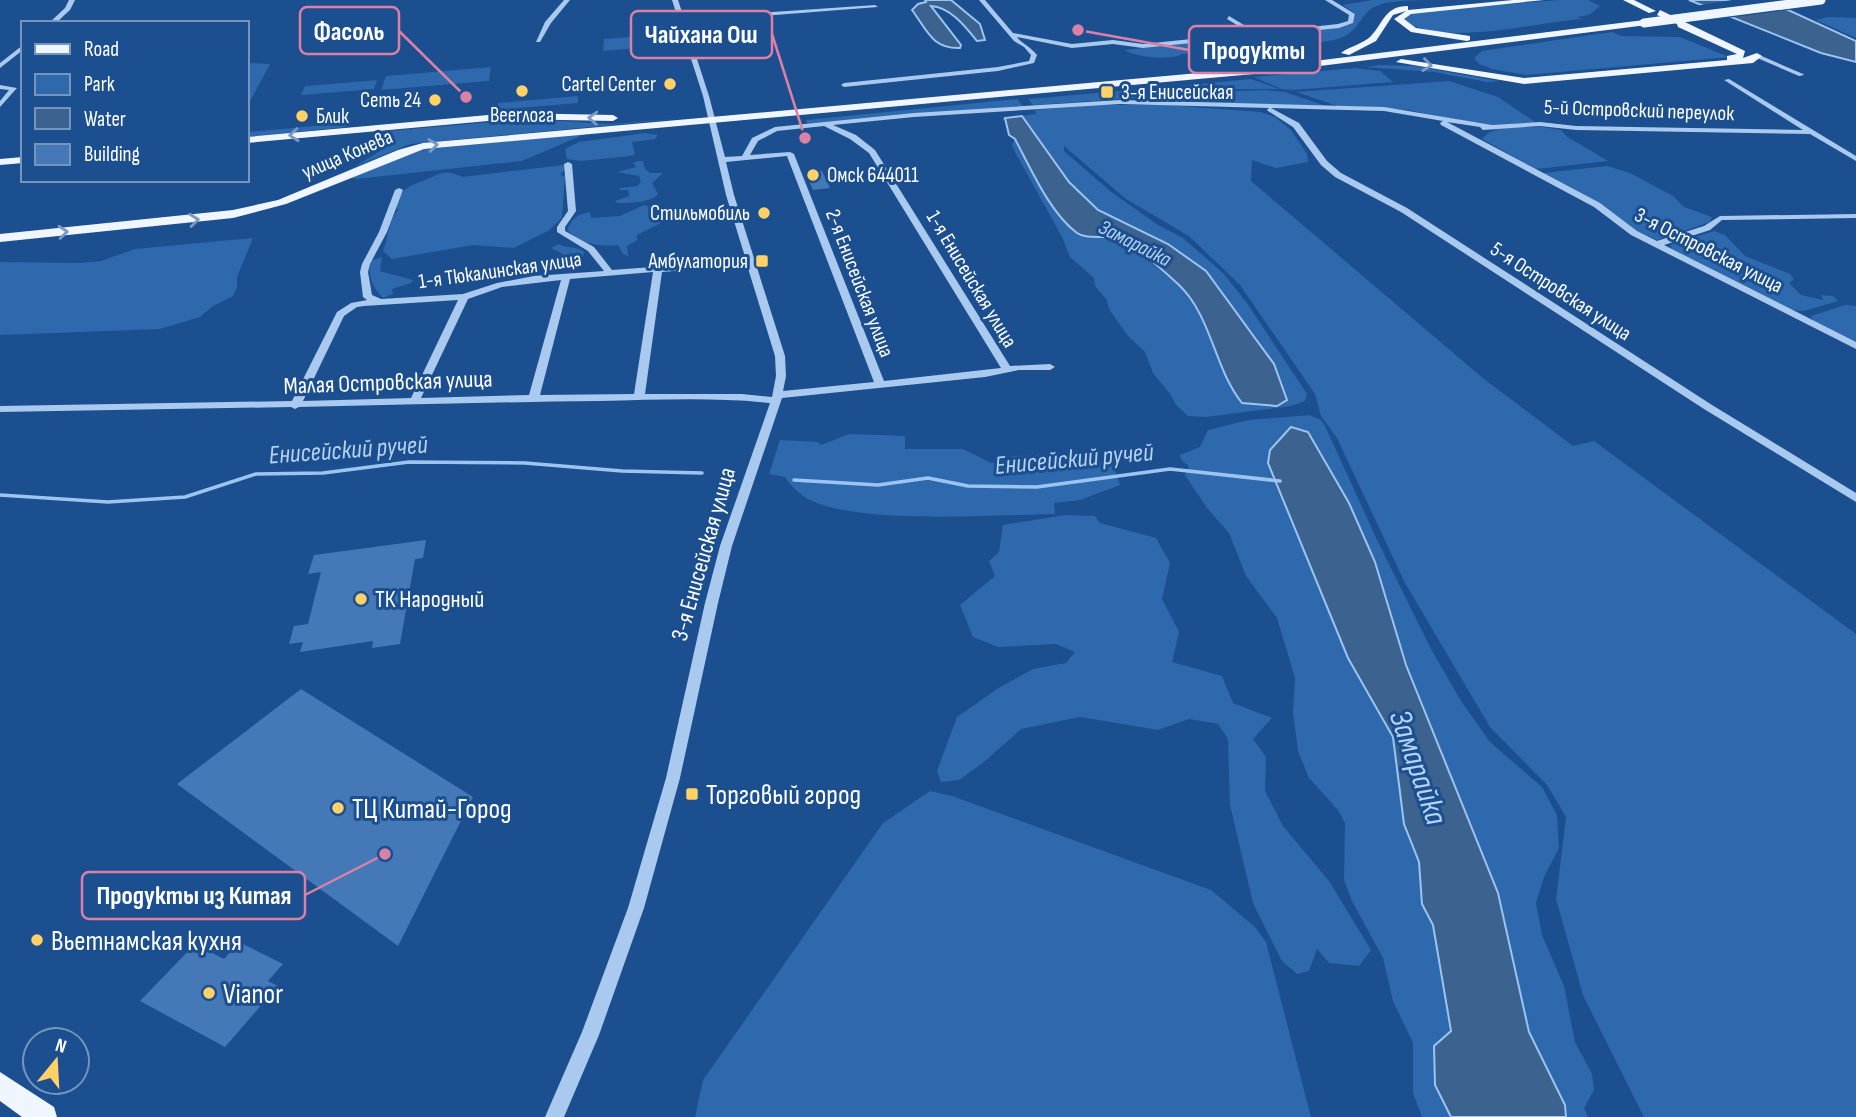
<svg xmlns="http://www.w3.org/2000/svg" width="1856" height="1117" font-family="'Sofia Sans Condensed',sans-serif">
<rect width="100%" height="100%" fill="#1b4f8f"/>
<path fill="#2e69ad" d="M1373 0H1423C1407 1 1389 0 1374 7 1364 12 1360 24 1352 31 1335 48 1283 43 1262 36L1352 24 1356 14 1343 5Z
M1560 0H1588L1600 6 1589 15 1577 17 1582 19C1531 23 1447 47 1403 21L1404 16 1421 11Z
M1828 17 1856 18V38L1816 20Z
M1612 32 1621 36 1680 37 1729 57 1526 75 1492 69 1479 64 1474 58 1482 51Z
M671 34 674 45 603 51 604 39Z
M1250 37 1258 38 1261 45 1272 48 1182 54C1170 61 1135 57 1124 50Z
M252 63 270 64 247 107V66Z
M1380 65 1414 66 1499 81 1487 82 1434 72 1365 67Z
M491 67 489 81 381 90 386 76Z
M1355 68 1380 71 1393 82 1293 90 1281 89 1254 77Z
M1251 79 1279 89H1229L1186 93 1265 90 1285 92 1326 106 1201 103 1171 94 1155 96 1148 89Z
M377 80 374 89 301 95 305 86Z
M1449 81 1498 97 1535 122 1499 125 1475 124 1408 110 1338 106 1296 92Z
M1143 89 1151 97 1033 105 1028 99Z
M578 96V103L497 110 498 103Z
M1017 99 1023 106 807 124 806 120Z
M1093 105H1166L1260 112 1275 117 1291 130 1307 154 1308 162 1276 168 1252 160 1251 181 1484 379 1573 446 1594 441 1856 634V1117H1644L1583 995 1556 899 1566 817 1547 785 1490 727 1405 583 1337 438 1321 416 1315 394 1240 285 1189 236 1126 199 1064 146V151L1110 191 1158 225 1183 238 1223 273 1247 303 1307 394 1305 401 1291 406 1206 417 1188 416 1176 405 1171 395 1153 373 1145 352 1127 335 1109 309 1107 300 1095 286 1094 278 1070 257 1062 237 1015 152 1012 145 1015 139 1040 186 1079 235 1114 238 1132 248 1180 286 1202 318 1231 389 1287 400 1274 364 1252 331 1168 244 1098 210 1069 182 1022 117 1005 118 1006 121 1001 119 1036 114 1035 110Z
M686 118 410 144 354 167 380 151 388 131 528 119 611 124Z
M348 123 346 127 247 137V132Z
M1541 127 1561 130 1566 136 1608 161 1536 169 1482 139C1494 123 1523 128 1541 127Z
M645 133 658 135 655 139 632 142 635 154 631 156 581 161 567 159 565 149 579 142Z
M585 134 522 161 356 179 351 177 425 149Z
M638 161H643L645 169 650 173H663L652 183 658 194C651 203 629 203 618 203L615 201 629 196 628 190H620V188L637 186 641 182 639 176 617 172 636 167 633 163Z
M564 165 567 168 560 174 565 177 562 218 548 231 514 248 473 245 392 259 383 251C389 236 388 222 398 210L396 204C403 187 410 186 425 180 442 173 445 169 462 177Z
M1607 166 1630 173 1673 196 1684 207 1712 217 1710 222 1657 240 1632 229 1543 173Z
M644 205 650 207 654 214 665 221 637 235V240L627 246 628 256 623 254 618 245C599 248 581 243 567 230 572 218 577 215 590 212L591 218 620 216Z
M1714 231 1725 235 1745 256 1790 274 1794 279 1789 283 1801 295 1823 300 1821 295 1833 296 1838 301 1804 311 1791 310 1672 249 1670 245Z
M253 238 237 277V287L233 296 213 306 200 317 160 329 0 335V262L80 263 101 261 135 249Z
M559 244C567 249 575 245 584 252L582 261C568 270 560 273 546 265L544 262 563 254 551 248Z
M382 257 380 271 413 280 411 283 392 289 393 294 383 298C373 288 368 276 370 261Z
M1845 305 1856 306V342L1813 321 1811 316Z
M1309 415 1321 420 1325 426 1378 542 1430 647 1461 701 1490 742 1542 787 1557 815 1559 848 1544 877 1536 903 1542 935 1564 986 1575 1042 1592 1074 1594 1090 1584 1108 1588 1117H1566L1565 1105 1529 1032 1498 893 1406 665 1375 562 1349 503 1308 432 1283 438 1270 450 1268 463 1348 658 1393 737 1404 824 1419 862 1422 904 1433 925 1451 1031 1435 1085 1451 1117H1422L1413 1093V1043L1393 1001 1383 958 1352 901 1344 880 1345 823 1338 810 1309 778 1298 751 1293 713 1295 678 1277 618 1246 576 1229 533 1207 508 1185 475 1189 466 1182 461 1180 455 1200 447 1208 430 1248 420Z
M849 434 905 436V449H963L991 463H1004L1013 456 1046 455 1113 465 1120 485 1080 500 1054 503 1055 514C996 515 857 525 808 499 798 493 791 486 785 477L769 474 780 440 818 442 821 445Z
M1065 515 1095 516 1100 523 1156 538 1170 563 1162 599 1179 632 1172 662 1222 676 1233 703 1272 718 1253 739 1266 757 1265 791 1283 826 1329 881 1371 950 1359 966 1329 963 1317 949 1309 971 1297 974 1282 961 1253 903 1230 805 1228 739 1218 724 1189 719 1158 730 1080 717 1021 729 984 762 959 780 941 782 937 771 957 717 1000 687 1033 669 1066 663 1075 652 1056 644 998 647 973 637 960 605 995 576 989 561 999 552 1003 525Z
M930 791 952 796 1211 890 1255 927 1266 942 1311 1117H695L703 1080 883 823Z"/>
<path fill="#3c6290" stroke="#9cc4f0" stroke-width="2" d="M925 0H951L980 24 985 40 977 41C965 26 950 7 931 6L961 45 960 48C932 49 927 30 912 10L918 4 926 2Z
M1689 0H1766L1856 41V62L1821 53Z
M1022 116 1069 182 1098 210 1168 244 1206 271 1274 364 1287 400 1277 406 1242 403C1214 368 1212 317 1179 285 1164 271 1133 244 1114 238 1103 235 1087 240 1077 233 1050 213 1031 169 1015 139L1009 135 1005 118Z
M1291 427 1308 432 1349 503 1375 562 1406 665 1498 893 1529 1032 1565 1105 1566 1117H1451L1435 1085 1434 1046 1451 1031 1433 925 1422 904 1419 862 1404 824 1393 737 1348 658 1268 463 1270 450Z"/>
<path fill="#1b4f8f" d="M1732 0H1775L1796 9 1726 18 1695 6Z"/>
<g fill="none" stroke-linecap="round" stroke-linejoin="round">
<path stroke="#9cc4f0" stroke-width="3.5" d="M794 480 878 485 928 478 968 486 1037 487 1170 469 1280 481
M0 495 108 502 185 497 256 474 323 473 409 462 525 463 622 471 702 473"/>
</g>
<path fill="#4478b7" d="M818 170 822 171 830 188 813 190 805 171Z
M426 540 423 558 415 559 400 644 372 648 373 641 300 652 303 642 289 644 294 626 308 624 321 572 308 574 314 555Z
M301 689 473 797 398 946 177 784Z
M239 942 283 964 268 981 278 986 225 1047 140 1001 195 944 224 959Z"/>
<g fill="none" stroke-linecap="round" stroke-linejoin="round">
<path fill="#a9c9ee" fill-rule="evenodd" d="M69 0H75L70 10 56 23H49L65 8Z
M564 0H570L551 23 540 42H536L545 22Z
M672 0H678L684 18 875 5 878 7 685 22 709 96 725 157 742 156 752 138 775 127 914 113 1120 100 1384 107 1492 125 1540 122 1576 126 1803 130 1724 80 1729 79 1856 156V161L1810 134 1576 130 1540 126 1483 130 1480 127 1447 122 1600 203 1637 231 1657 241 1704 226 1720 216 1856 214V218L1722 220 1710 230 1664 245 1856 342V349L1631 235 1594 207 1441 125 1440 123 1443 121 1384 111 1271 108 1299 123 1327 161 1341 173 1407 208 1712 405 1856 493V502L1704 409 1401 212 1335 177 1321 165 1293 127 1268 111 1267 110 1269 108 1120 104 914 117 833 125 856 135 875 150 1010 366 1050 364 1055 367 1050 370H1019L985 377 782 398 732 546 718 603 680 778 644 908 599 1035 564 1117H545L582 1032 628 908 666 778 705 603 720 546 770 403C713 397 656 400 599 401 499 402 399 405 299 407L295 409 291 407 0 412V406L292 401 337 312 351 303 367 300 363 297 360 272 362 264 379 232 395 190 399 188 403 190 387 232 370 264 368 272 372 295 381 299 463 294 497 283 534 276 604 271 588 251 557 232V227L568 211 564 164 568 162 572 164 576 211 565 227V231L594 247 612 270 746 260 726 195 703 96ZM824 126 850 139 869 153 1001 368 884 381 794 154 790 152 750 155 758 141 777 131ZM787 156 874 382 783 391 786 376 785 356 734 195 726 162ZM747 265 775 356 776 376 772 397 742 394H645L662 272ZM653 272 634 394 540 395 570 279ZM561 280 529 395 421 398 468 299 502 287ZM458 300 411 398 303 401 344 316 357 307 364 306Z
M979 0H985L1013 33 1072 44 1113 40 1143 44 1250 33 1227 19 1229 16 1257 33 1338 24 1348 21 1349 15 1325 0H1332L1355 14 1353 23 1339 28 1143 48 1113 44 1072 48 1017 37C1021 43 1031 47 1037 55L1034 63 998 71 844 87 841 85 844 83 998 67 1029 61 1031 55 1024 47 1014 41Z
M23 45V50L0 68V63Z
M1757 54 1803 74 1804 75 1799 76 1755 57Z
M0 85 17 88 0 107V101L9 90 0 89Z"/>
<path fill="#f0f6ff" fill-rule="evenodd" d="M1513 0H1544L1411 14 1404 19 1416 28 1470 36V40L1467 41 1411 32 1394 19 1406 11 1393 15 1376 41 1349 55 1341 53C1350 46 1363 44 1371 36 1384 22 1385 6 1408 6V10Z
M1623 0H1634L1656 11 1649 13Z
M1660 10 1745 51 1743 58 1757 53 1762 56 1753 63 1524 84 1396 62 1401 59 1524 78 1727 60V56L1737 54 1678 27 1677 24 1657 15Z
M1644 20 1647 25 1265 73 424 149 286 204 233 218 0 242V234L233 210 278 200 398 150 423 143 1265 67Z
M511 113 613 115 618 118 613 121 511 119 247 143V137Z
M23 157V163L0 165V159Z
M0 1072 54 1107 57 1117H22L0 1101Z"/>
<path stroke="#f0f6ff" stroke-width="9" d="M1644 23 1821 0"/>
</g>
<defs><path id="oneway-chevron" d="M-2-3.5L2.5 0L-2 3.5" fill="none" stroke-width="1.6" stroke-linecap="round" stroke-linejoin="round" transform="scale(1.75)"/></defs>
<g stroke="#7b9ac1">
<use href="#oneway-chevron" transform="translate(1427 65) rotate(8)"/>
<use href="#oneway-chevron" transform="translate(593 118) rotate(-177)"/>
<use href="#oneway-chevron" transform="translate(294 135) rotate(175)"/>
<use href="#oneway-chevron" transform="translate(433 145) rotate(-7)"/>
<use href="#oneway-chevron" transform="translate(194 220) rotate(-6)"/>
<use href="#oneway-chevron" transform="translate(63 232) rotate(-5)"/>
</g>
<g fill="#ffd166" stroke="#1b4f8f" stroke-width="2.5">
<circle cx="670" cy="84" r="7"/>
<circle cx="522" cy="91" r="7"/>
<rect x="1100" y="85" width="14" height="14" rx="3.5"/>
<circle cx="435" cy="100" r="7"/>
<circle cx="302" cy="116" r="7"/>
<circle cx="813" cy="175" r="7"/>
<circle cx="764" cy="213" r="7"/>
<rect x="755" y="254" width="14" height="14" rx="3.5"/>
<circle cx="361" cy="599" r="7"/>
<rect x="685" y="787" width="14" height="14" rx="3.5"/>
<circle cx="338" cy="808" r="7"/>
<circle cx="37" cy="940" r="7"/>
<circle cx="209" cy="993" r="7"/>
</g>
<g text-anchor="middle" stroke-width="6" stroke-linejoin="round" paint-order="stroke">
<g font-size="21" fill="#fff" stroke="#1b4f8f" text-anchor="end">
<text x="656" y="91">Cartel Center</text>
<text x="1121" y="99" text-anchor="start">3-я Енисейская</text>
<text x="421" y="107">Сеть 24</text>
<text x="522" y="122" text-anchor="middle">Beerлога</text>
<text x="316" y="123" text-anchor="start">Блик</text>
<text x="827" y="182" text-anchor="start">Омск 644011</text>
<text x="750" y="220">Стильмобиль</text>
<text x="748" y="268">Амбулатория</text>
</g>
<g font-size="21" fill="#fff" stroke="#1b4f8f">
<text transform="translate(1639 110) rotate(2)" y="7">5-й Островский переулок</text>
<text transform="translate(347 154) rotate(-23)" y="7">улица Конева</text>
<text transform="translate(1709 250) rotate(27)" y="7">3-я Островская улица</text>
<text transform="translate(500 270) rotate(-8)" y="7">1-я Тюкалинская улица</text>
<text transform="translate(972 279) rotate(59)" y="7">1-я Енисейская улица</text>
<text transform="translate(860 283) rotate(69)" y="7">2-я Енисейская улица</text>
<text transform="translate(1561 291) rotate(33)" y="7">5-я Островская улица</text>
</g>
<g font-size="21" font-style="italic" fill="#b5d3f5" stroke="#1b4f8f">
<text transform="translate(1135 243) rotate(27)" y="7">Замарайка</text>
</g>
<g font-size="24" fill="#fff" stroke="#1b4f8f">
<text transform="translate(388 382) rotate(-2)" y="8">Малая Островская улица</text>
<text transform="translate(703 554) rotate(-74)" y="8">3-я Енисейская улица</text>
</g>
<g font-size="24" fill="#fff" stroke="#1b4f8f" text-anchor="start">
<text x="375" y="607">ТК Народный</text>
</g>
<g font-size="26" font-style="italic" fill="#b5d3f5" stroke="#1b4f8f">
<text transform="translate(348 449) rotate(-4)" y="9">Енисейский ручей</text>
<text transform="translate(1074 458) rotate(-5)" y="9">Енисейский ручей</text>
</g>
<g font-size="28" fill="#fff" stroke="#1b4f8f" text-anchor="start">
<text x="706" y="804">Торговый город</text>
<text x="352" y="818">ТЦ Китай-Город</text>
<text x="51" y="950">Вьетнамская кухня</text>
<text x="223" y="1003">Vianor</text>
</g>
<g font-size="32" font-style="italic" fill="#b5d3f5" stroke="#1b4f8f">
<text transform="translate(1419 767) rotate(71)" y="11">Замарайка</text>
</g>
</g>
<path fill="none" stroke="#dd80a5" stroke-width="2.5" d="M466 97L399 31M805 138L772 34M1078 30L1189 50M385 854L305 895"/>
<g fill="#dd80a5" stroke="#1b4f8f" stroke-width="2.5">
<circle cx="466" cy="97" r="7"/>
<circle cx="805" cy="138" r="7"/>
<circle cx="1078" cy="30" r="7"/>
<circle cx="385" cy="854" r="7"/>
</g>
<g fill="#1b4f8f" stroke="#dd80a5" stroke-width="2.5">
<rect x="300" y="7" width="99" height="47" rx="7"/>
<rect x="631" y="11" width="141" height="47" rx="7"/>
<rect x="1189" y="26" width="131" height="47" rx="7"/>
<rect x="82" y="872" width="223" height="47" rx="7"/>
</g>
<g font-size="26" text-anchor="middle" font-weight="bold" fill="#fff">
<text x="349" y="40">Фасоль</text>
<text x="701" y="43">Чайхана Ош</text>
<text x="1254" y="59">Продукты</text>
<text x="194" y="904">Продукты из Китая</text>
</g>
<rect x="21" y="21" width="228" height="161" fill="#1b4f8f" stroke="#7695bc" stroke-width="2"/>
<rect x="35" y="44" width="35" height="10" fill="#f0f6ff" stroke="#7695bc" stroke-width="2"/>
<text x="84" y="56" font-size="21" fill="#ffffff">Road</text>
<rect x="35" y="74" width="35" height="21" fill="#2e69ad" stroke="#7695bc" stroke-width="2"/>
<text x="84" y="91" font-size="21" fill="#ffffff">Park</text>
<rect x="35" y="108" width="35" height="21" fill="#3c6290" stroke="#7695bc" stroke-width="2"/>
<text x="84" y="126" font-size="21" fill="#ffffff">Water</text>
<rect x="35" y="144" width="35" height="21" fill="#4478b7" stroke="#7695bc" stroke-width="2"/>
<text x="84" y="161" font-size="21" fill="#ffffff">Building</text>
<g transform="translate(56 1061) rotate(18)"><circle r="33" fill="#1b4f8f" stroke="#7695bc" stroke-width="2"/>
<path d="M0-5L12 26L0 18L-12 26Z" fill="#ffd166"/>
<text y="-10" font-size="19" font-weight="bold" text-anchor="middle" fill="#ffffff">N</text>
</g>
</svg>
